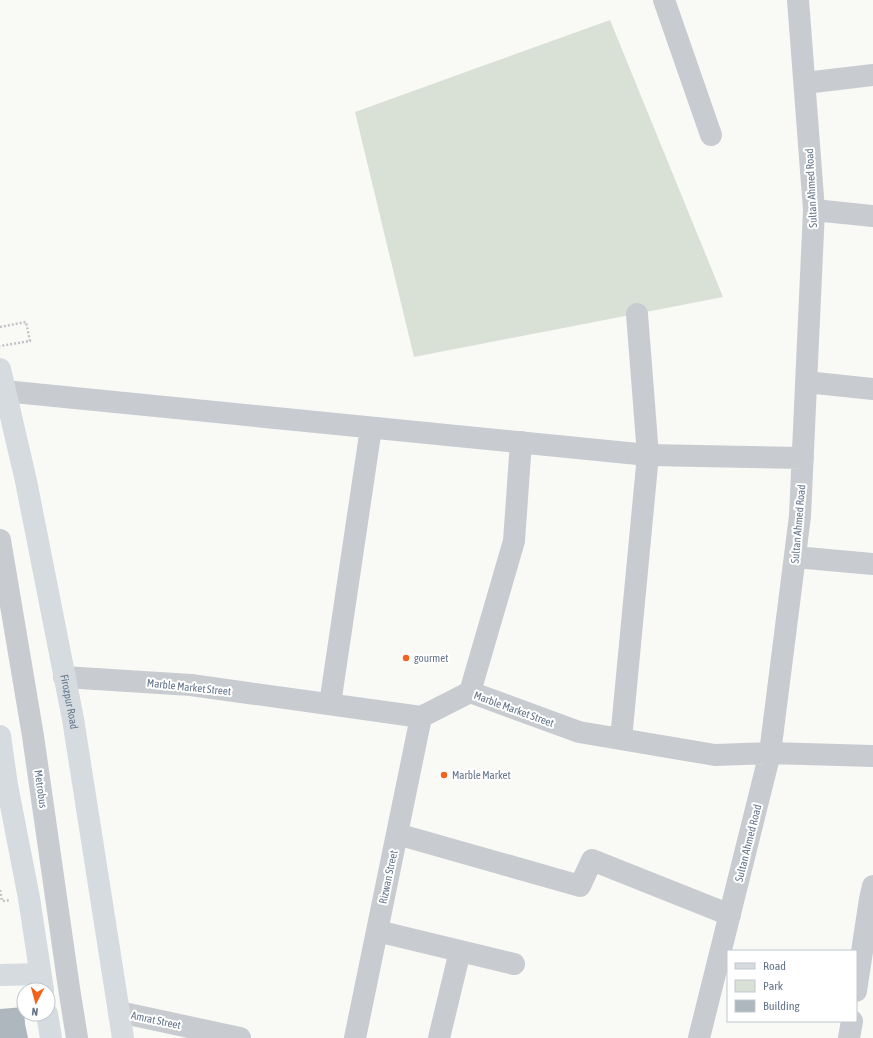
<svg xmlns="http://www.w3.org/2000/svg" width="873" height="1038" font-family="'Asap Condensed',sans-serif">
<rect width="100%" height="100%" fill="#f9f9f6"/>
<path fill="#d9e1d7" d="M610 20 723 297 414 357 355 112Z"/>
<path fill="#aeb6be" d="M24 1007 25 1024 28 1038H0V1009Z"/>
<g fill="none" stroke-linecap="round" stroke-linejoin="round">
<path stroke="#c1c3c6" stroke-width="2.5" stroke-dasharray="2 2" stroke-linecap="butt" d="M0 327 26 322 30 341 0 346
M0 890 2 901 10 900"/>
<path stroke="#c8ccd0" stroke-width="22" d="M664 0 711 135
M805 83 873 75
M814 210 873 216
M806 382 873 389
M4 391 648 455 803 458
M0 540 33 736 69 988 77 1038
M795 557 873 564
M64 677 191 685 421 717 470 692 579 732 715 755 770 753 873 756
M470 692 514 541 521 442
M330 704 371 428
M621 739 648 455 637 314
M397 834 580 886 592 860 730 915
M377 931 514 964
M856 991 870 899 873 886
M119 1012 240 1038
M355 1038 421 717
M439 1038 460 951
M699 1038 770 753 800 516 814 210 798 0
M849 1038 852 1021"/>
<g stroke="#d6dbe0" stroke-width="22">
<path id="s1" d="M0 369 26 481 73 719 123 1038"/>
<path d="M0 736 7 785 29 898 43 990"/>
<path d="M0 975 40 974"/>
<path d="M47 1014 51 1038"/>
</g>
</g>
<g fill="#f3621c" stroke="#fff" stroke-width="1.5">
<circle cx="406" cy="658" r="4"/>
<circle cx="444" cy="775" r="4"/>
</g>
<g text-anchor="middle" stroke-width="4" stroke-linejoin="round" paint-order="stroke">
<g font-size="11" fill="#65768a" stroke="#fff">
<text transform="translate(811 188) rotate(-93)" y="4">Sultan Ahmed Road</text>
<text transform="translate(798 524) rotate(-85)" y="4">Sultan Ahmed Road</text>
<text transform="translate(189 687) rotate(6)" y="4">Marble Market Street</text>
<text dy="4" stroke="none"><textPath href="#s1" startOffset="340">Firozpur Road</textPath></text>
<text transform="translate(514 709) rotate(20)" y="4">Marble Market Street</text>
<text transform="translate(41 789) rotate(82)" y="4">Metrobus</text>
<text transform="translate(748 843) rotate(-76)" y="4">Sultan Ahmed Road</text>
<text transform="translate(388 877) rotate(-78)" y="4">Rizwan Street</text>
<text transform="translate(156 1020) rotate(12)" y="4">Amrat Street</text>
</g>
<g font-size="11" fill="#65768a" stroke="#fff" text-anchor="start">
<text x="414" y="662">gourmet</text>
<text x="452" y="779">Marble Market</text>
</g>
</g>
<rect x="727" y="950" width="130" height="72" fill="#ffffff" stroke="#c1c8d0"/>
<rect x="735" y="963" width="20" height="6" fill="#d6dbe0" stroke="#c1c8d0"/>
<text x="763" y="970" font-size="12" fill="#65768a">Road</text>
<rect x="735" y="980" width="20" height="12" fill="#d9e1d7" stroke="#c1c8d0"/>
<text x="763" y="990" font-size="12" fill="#65768a">Park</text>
<rect x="735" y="1000" width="20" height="12" fill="#aeb6be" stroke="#c1c8d0"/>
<text x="763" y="1010" font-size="12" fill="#65768a">Building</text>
<g transform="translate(36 1002) rotate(186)"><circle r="19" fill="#ffffff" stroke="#c1c8d0"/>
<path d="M0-3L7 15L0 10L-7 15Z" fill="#f3621c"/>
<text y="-6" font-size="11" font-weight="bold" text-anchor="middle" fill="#65768a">N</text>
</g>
</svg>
